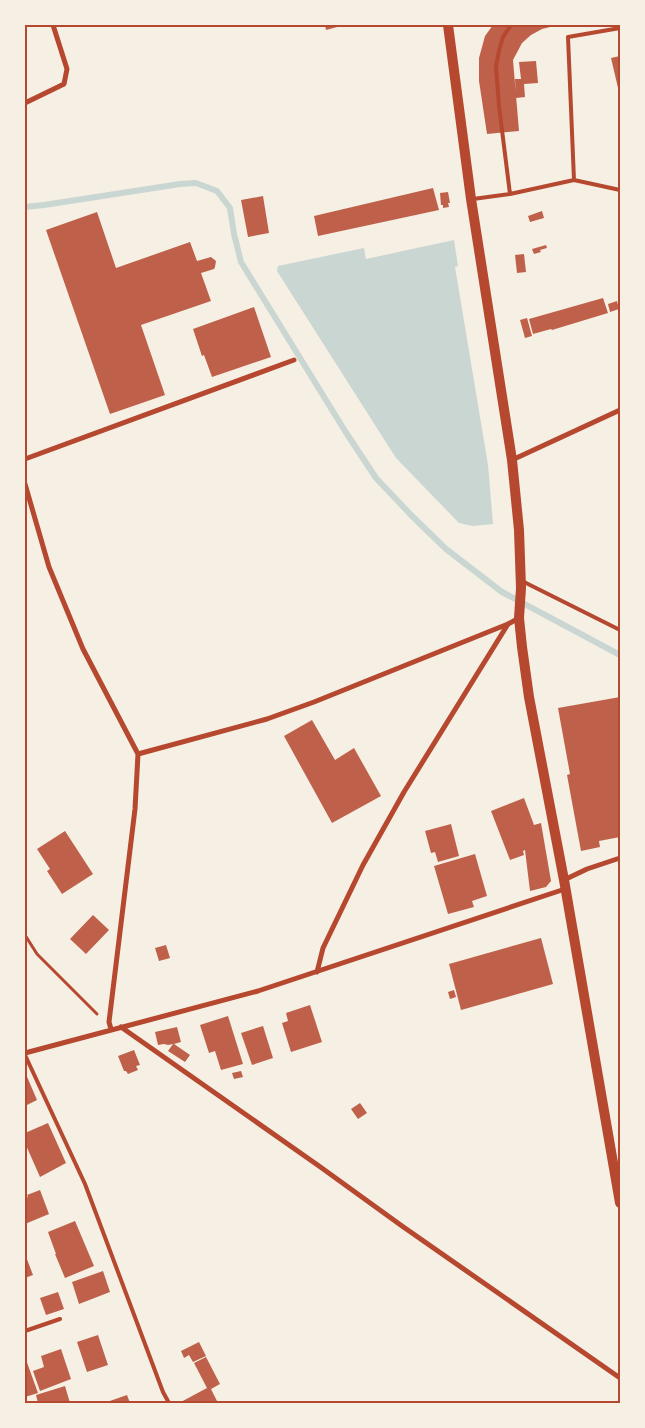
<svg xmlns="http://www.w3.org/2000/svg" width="645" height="1428" font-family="'Nunito Sans',sans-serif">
<rect width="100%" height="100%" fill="#f6efe4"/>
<path fill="#c9d6d2" d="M454 240 458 266 455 267 488 465 493 524 473 526 459 523 396 458 277 271 278 266 364 248 366 259Z"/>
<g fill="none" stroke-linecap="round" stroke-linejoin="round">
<path stroke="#c9d6d2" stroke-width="6" d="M25 207 44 205 180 184 196 183 217 191 230 208 234 234 241 262 345 431 376 478 411 515 446 549 502 592 620 655"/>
</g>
<path fill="#bf614a" d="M325 25H341V26L326 30Z
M493 25H558L542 29 531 35 522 43 513 60 519 131 487 134 479 81V58L485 36Z
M620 56V92H619L611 58Z
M536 61 538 83 524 84 525 97 516 98 515 79H521L519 62Z
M433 188 439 210 318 236 314 216Z
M448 192 450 203H448L449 207 443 208V205H441L440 193Z
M263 196 269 233 248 237 241 200Z
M542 211 544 218 530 222 528 216Z
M97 212 116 268 190 242 197 261 211 257 216 261 215 267 214 269 201 273 211 301 141 325 165 395 110 414 46 230Z
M546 245 547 248 540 250 541 252 534 254 532 249Z
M524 254 526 272 517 273 515 255Z
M603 298 608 313 552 330 551 329 533 334 529 319Z
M617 301 619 309 610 312 608 304Z
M254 307 271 357 212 377 204 355 202 356 193 329Z
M527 318 532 336 525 338 520 320Z
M620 697V837L599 841 600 847 581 851 567 775 570 774 558 708Z
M312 720 335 760 354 748 381 796 332 823 284 736Z
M524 798 534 825 541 823 551 881 546 887 530 891 525 850 523 851 524 855 510 860 491 811Z
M451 824 459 856 438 862 435 852 431 853 425 831Z
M65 831 93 874 62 894 47 871 50 869 37 849Z
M475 854 487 896 472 901 474 907 448 914 434 866Z
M93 915 109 930 86 954 70 939Z
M541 938 553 984 461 1010 449 964Z
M166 945 170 958 159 961 155 948Z
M454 990 456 997 450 999 448 992Z
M310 1005 322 1042 291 1052 282 1023 288 1021 286 1013Z
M228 1016 243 1064 221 1070 215 1051 209 1053 200 1025Z
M263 1026 273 1058 252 1065 241 1033Z
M177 1027 181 1042 174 1044 190 1055 185 1062 168 1051 173 1044 168 1045 164 1044 158 1045 155 1032Z
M134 1050 140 1065 136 1066 138 1070 128 1074 126 1071H124L118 1056Z
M241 1071 243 1077 234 1079 232 1073Z
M25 1072 37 1100 25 1106Z
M360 1103 367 1113 358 1119 351 1109Z
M48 1123 66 1163 40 1177 25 1143V1133Z
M40 1190 49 1214 25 1224V1198L28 1197 27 1195Z
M75 1221 94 1266 65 1278 55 1254H56L48 1232Z
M25 1254 33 1275 25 1278Z
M103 1271 110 1292 79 1304 72 1282Z
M58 1292 64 1309 46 1315 40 1298Z
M98 1335 108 1365 87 1372 77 1342Z
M199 1342 206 1356 193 1362 189 1355 184 1358 181 1351Z
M61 1349 71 1379 40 1391 33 1371 44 1367 41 1356Z
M25 1357 38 1393 25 1397Z
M206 1357 220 1384 211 1389 218 1403H179L207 1388 194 1363Z
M65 1386 70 1403H38L36 1395Z
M127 1395 130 1403H104Z"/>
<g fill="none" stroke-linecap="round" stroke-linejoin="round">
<path stroke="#b5482f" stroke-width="3" d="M25 935 37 954 97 1014"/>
<path stroke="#b5482f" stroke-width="4" d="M574 180 568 37 620 28
M510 194 574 180 620 190
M473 199 510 194 499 106 496 66 499 51 503 37 511 25
M522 581 620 630
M25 1055 85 1184 163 1392 169 1403
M25 1331 60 1319"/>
<path stroke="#b5482f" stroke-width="5" d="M25 103 64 84 67 69 53 25
M25 459 294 360
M512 460 620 410
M25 484 49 567 83 649 138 754 135 809 109 1022 111 1029
M138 754 267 719 314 702 508 624 519 618
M564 880 587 869 620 858
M317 972 323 948 363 865 404 792 508 624
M121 1027 319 1166 402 1226 620 1378
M25 1053 258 991 565 889"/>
<path stroke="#b5482f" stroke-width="10" d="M448 25 471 199 512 460 519 530 521 588 519 618 522 647 529 697 564 880 620 1203"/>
</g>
<rect width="645" height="1428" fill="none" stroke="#f6efe4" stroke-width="52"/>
<rect x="26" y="26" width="593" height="1376" fill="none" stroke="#b5482f" stroke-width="2"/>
</svg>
